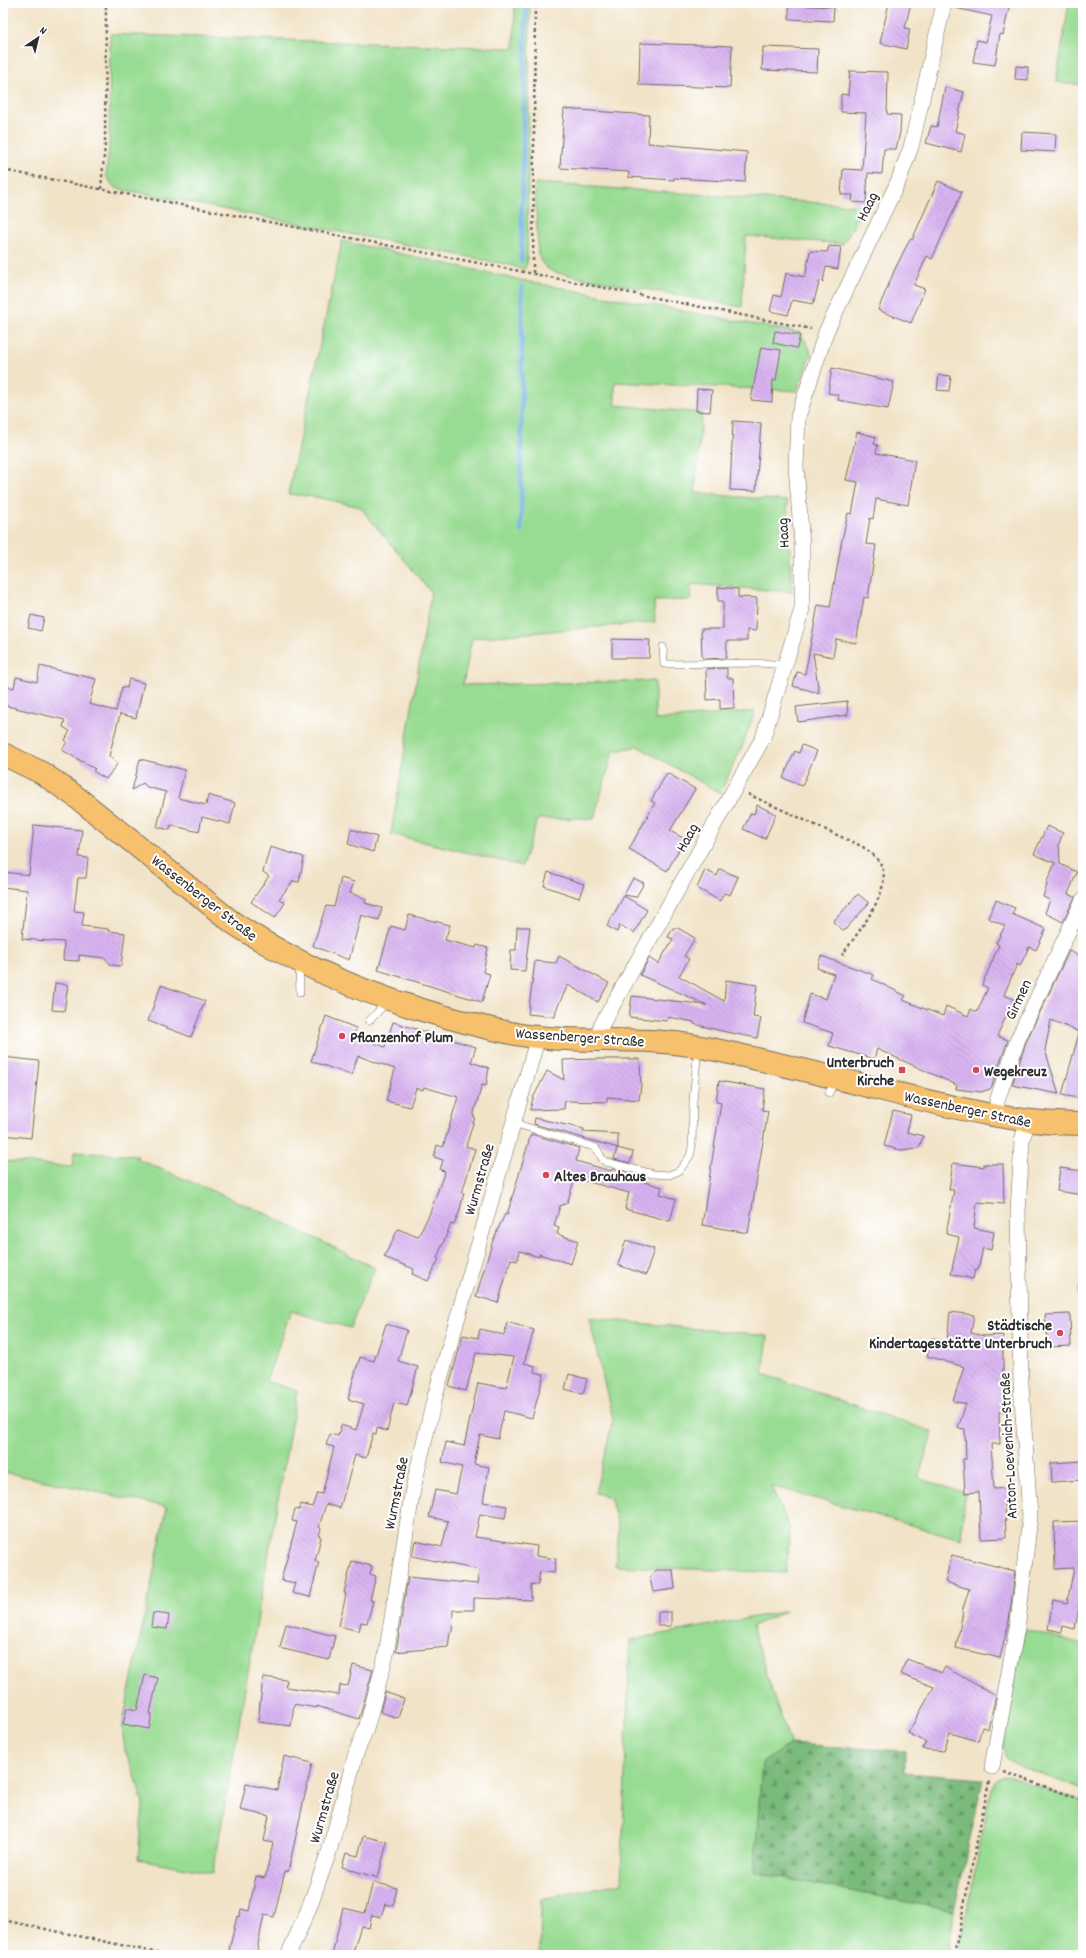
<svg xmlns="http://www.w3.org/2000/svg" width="1086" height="1958" font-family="Dekko,sans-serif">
<defs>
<pattern id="forest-firs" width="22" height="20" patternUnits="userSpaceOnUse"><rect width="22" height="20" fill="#7abb7c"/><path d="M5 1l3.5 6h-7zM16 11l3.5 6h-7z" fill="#649866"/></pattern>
<pattern id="cemetery-stones" width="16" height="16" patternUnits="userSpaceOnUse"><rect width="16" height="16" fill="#98db92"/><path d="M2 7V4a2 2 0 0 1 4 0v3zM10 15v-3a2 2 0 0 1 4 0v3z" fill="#83bc7e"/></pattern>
<pattern id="building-back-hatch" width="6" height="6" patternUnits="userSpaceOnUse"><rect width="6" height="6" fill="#d8b3f1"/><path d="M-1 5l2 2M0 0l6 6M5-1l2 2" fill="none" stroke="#ba9acf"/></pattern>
</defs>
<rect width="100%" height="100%" fill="#fff"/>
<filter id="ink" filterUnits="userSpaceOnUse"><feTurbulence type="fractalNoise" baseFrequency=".025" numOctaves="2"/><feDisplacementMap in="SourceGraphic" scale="8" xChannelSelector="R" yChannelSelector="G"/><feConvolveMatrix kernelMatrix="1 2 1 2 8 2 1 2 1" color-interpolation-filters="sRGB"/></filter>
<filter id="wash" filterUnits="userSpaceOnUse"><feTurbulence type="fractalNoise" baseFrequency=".012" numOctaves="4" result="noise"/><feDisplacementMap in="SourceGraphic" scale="16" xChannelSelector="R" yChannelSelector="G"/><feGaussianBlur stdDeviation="0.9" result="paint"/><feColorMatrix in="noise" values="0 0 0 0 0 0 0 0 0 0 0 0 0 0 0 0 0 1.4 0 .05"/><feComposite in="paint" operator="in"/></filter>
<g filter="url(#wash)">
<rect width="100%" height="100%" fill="#f1e3c7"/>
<path fill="#98db92" stroke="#62835e" d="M515 3H530L527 263 524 270 510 265 115 188 106 176 109 148 110 34 514 48Z
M1069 3H1083V85L1056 82Z
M535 183 865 206 843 244 746 236 742 307 557 273C546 269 542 265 538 255Z
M342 241 530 282 800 333 809 347 811 354 797 391 615 382V405L702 413 695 493 787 501 792 592 691 584V600L654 601 655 622 472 638 463 685 655 681V720L755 711 742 747 720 793 637 746 613 752 594 818 538 819 522 866 391 834 431 592 360 507 316 497 288 494Z
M74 1152 138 1156 137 1159 267 1214 375 1268 350 1328 291 1311 266 1381 297 1391 213 1873 138 1859 143 1803 135 1775 125 1750 122 1727 167 1507 3 1472V1161L72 1167Z
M589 1318 768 1336 763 1374 933 1432 918 1478 965 1493 961 1539 771 1486 790 1530 786 1573 615 1566 619 1529 610 1497 595 1493 613 1420Z
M787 1611 752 1626 774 1698 791 1744 762 1763 754 1872 954 1911 948 1955H540L541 1899 621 1883 630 1640Z
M1025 1629 1083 1644V1790L1025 1768 1006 1757 1002 1744Z
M1003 1776 1011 1777 1083 1802V1955H958L991 1789 996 1780Z"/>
<path fill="url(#forest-firs)" stroke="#527354" d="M791 1744 905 1751V1773L983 1779 954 1911 754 1872 762 1763Z"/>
<path fill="url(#cemetery-stones)" stroke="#62835e" d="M1083 1281V1316H1080L1079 1289Z"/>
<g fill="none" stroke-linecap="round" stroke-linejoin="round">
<path stroke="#79b2e9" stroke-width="4.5" d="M521 261 526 3
M521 530 522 286"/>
</g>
<g id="blocks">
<path fill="url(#building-back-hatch)" d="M889 3H911L905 28 910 29 906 49 880 43Z
M956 3H1010L1003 35 1000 34 995 65 973 62 977 40 986 42 992 16 955 8Z
M789 5 834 7 833 21 789 19Z
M640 43 732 46 730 88 639 85Z
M763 47 818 49 817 72 762 70Z
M1016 66 1028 67V80L1015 79Z
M850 71 888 72 887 114 901 115 900 132 896 149H884L882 174 868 173 866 203 852 202 853 195H841L843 169 862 170 866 113 841 112V94L848 95Z
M945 87 964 92 955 131 965 134 961 152 926 143 931 126 937 127Z
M564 109 649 115 648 143 747 152 745 182 674 178V180L628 177 629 172 560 168Z
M1022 132 1056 134 1055 152 1021 150Z
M938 181 962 192 932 259 927 256 914 285 925 289 911 323 878 310 895 269 910 239 912 240Z
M829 246 841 247 838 269 826 267 823 282 820 280 813 304 792 300 788 315 770 311 774 295 781 297 786 273 805 277 810 251 827 252Z
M775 331 800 335 797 348 773 343Z
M761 347 781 350 776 380H773L772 402 751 400Z
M832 368 894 382 888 409 838 400 839 395 828 393Z
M939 375 951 376 949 391 937 390Z
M697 389 712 390 710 412 696 411Z
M733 421 761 423 756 491 730 490Z
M857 432 876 437 874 444 878 445 876 453 915 460 908 505 876 499 873 519 870 518 866 544 876 545 868 598 864 597 856 643 836 639 833 657 813 653 819 693 793 686 797 672 805 674 818 605 830 607 842 540 848 513 852 514 858 482 846 480Z
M718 587 738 589V597L757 598 756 631 747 630V641H727L726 658 705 659 702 657 701 629H723V601H718Z
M31 615 44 618 41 631 28 628Z
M612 639 650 640 649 658H612Z
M40 666 96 679 89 704 116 711 122 687 127 688 129 679 144 683 136 718 120 714 109 756 118 763 106 779 93 771 95 769 62 750 67 742 65 740 70 731 63 727 65 720 3 705V686L14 688 16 677 37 682Z
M727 668V678H733L734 708 720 709V699L707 700 706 669Z
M847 701 848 715 798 722 796 707Z
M802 745 817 751 802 786 783 778 795 751 799 753Z
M140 759 185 770 178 798 206 805 208 795 235 803 230 824 202 817 199 832 171 825 170 830 157 827 166 792 147 787 143 783 132 790Z
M667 773 695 789 670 831 685 839 667 871 629 849 655 803 651 801Z
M757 805 776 814 765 839 743 829 751 813 754 814Z
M34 825 82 830 79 857 88 858 86 878H78L74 911 84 912 82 926 108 929V931L125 933 121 966 111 965 105 958 79 955V961L63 960 64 942 22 939 27 890 3 887V872L29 875Z
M1047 826 1063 833 1059 843 1060 864 1077 872 1068 894 1075 897 1063 922 1045 913 1050 900 1043 897 1047 885 1046 884 1055 863 1034 854Z
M351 829 377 837 373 852 348 844Z
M270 847 304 857 299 882 293 881 279 899 285 903 275 918 251 902 269 876 263 872Z
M720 869 738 877 730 895 724 893 720 901 697 888 705 870 717 876Z
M548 872 584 884 579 898 544 886Z
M341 878 354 882 350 893 366 899 365 903 382 908 379 920 361 915 349 960 313 946 326 906 334 907Z
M633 878 644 883 636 897 624 895Z
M858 894 869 903 844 931 833 922Z
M624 896 647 910 634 933 620 925 617 932 607 926Z
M996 900 1015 908 1012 914 1046 929 1036 950 1029 947 1020 966 1017 964 1004 995 1014 999 997 1036 1008 1040 992 1086 990 1089 981 1092 956 1089 957 1085 877 1049 874 1059 829 1046 833 1033 802 1023 810 994 826 999 834 974 817 968 821 956 874 975 872 979 906 996 903 1000 943 1016 946 1006 968 1016 971 1009 977 1012 988 988 982 985 999 945 996 943 1005 926 988 918Z
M409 915 450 925 445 940 476 948 477 945 488 948 483 972 490 974 482 1002 378 970 391 926 405 930Z
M517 927H530L525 971 510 970 511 950H516Z
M673 928H678L695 938 684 956 689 959 679 976 724 1001 726 980 757 985 753 1017 761 1018 757 1038 726 1032 694 1024V1022L668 1017 667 1021 629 1017 632 996 707 1005 640 975 649 958 658 964 673 939 668 937Z
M1069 951 1083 957V1099L1062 1095 1079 1033H1082L1051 1020 1045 1050 1059 1094 1012 1085 1026 1042Z
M559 956 609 983 598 1002 568 985 556 1010 555 1017 528 1014 535 961 556 963Z
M55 983 68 985 64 1011 52 1010Z
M161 985 205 1001 191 1037 148 1021Z
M326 1016 356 1028 354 1035 385 1047 393 1022 476 1047 471 1062 489 1068 486 1086 482 1085 473 1116 475 1117 466 1146 475 1149 462 1193H464L459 1213 454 1225 451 1224 437 1258 439 1259 428 1281 412 1274 414 1269 384 1257 398 1229 418 1237 429 1215 445 1171 440 1170 443 1160 434 1157 437 1145 443 1147 458 1097 424 1087 423 1090 416 1088 410 1107 386 1101 395 1069 358 1056 351 1075 311 1061Z
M3 1057 39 1061 31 1138 3 1135Z
M597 1059H640L641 1085 639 1100 607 1097V1102L565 1101 564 1109 530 1110 533 1098 547 1071 564 1080 563 1060Z
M719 1081 765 1089 762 1110 768 1111 748 1233 702 1225 721 1103 716 1102Z
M893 1111 911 1115 907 1132 923 1136 919 1148 901 1150 884 1146Z
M535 1118 584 1129 583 1132 618 1134V1148L534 1124Z
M531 1134 579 1148 576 1161 611 1171 612 1169 627 1173 626 1177 662 1187 660 1194 676 1199 670 1221 625 1209 629 1193 575 1178 567 1203 560 1206 554 1226 559 1228 557 1234 578 1241 571 1264 539 1254V1257L520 1251 517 1261 511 1259 498 1303 476 1296 493 1240 505 1214 507 1215Z
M617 1148 633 1152 630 1163 614 1159Z
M953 1163 984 1167V1164H1003L1004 1204 977 1202 974 1228 994 1232 991 1250 983 1248 978 1270H975L973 1279 951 1274 959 1237 946 1234 954 1190H949Z
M1060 1168 1083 1171V1195L1057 1191Z
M626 1240 654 1249 646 1275 618 1265Z
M950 1312 974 1315 971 1333 984 1336 1003 1335V1381H1005L1006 1412H999L1000 1444H991L994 1489 1012 1488 1013 1503 1005 1504 1006 1538 981 1539 979 1492 965 1493 963 1459H966L965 1429 958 1428 966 1404 953 1401 964 1367 927 1356 932 1338 947 1343Z
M1070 1314 1071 1346 1048 1347 1045 1315Z
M507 1322 534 1330 524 1363 535 1366 534 1372 544 1374 532 1418 504 1411 498 1439 480 1435 474 1464 489 1467 483 1502 507 1506 505 1518 480 1514 475 1537 537 1546 536 1556 556 1559 554 1573 540 1571 538 1585 531 1584V1600L474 1598V1610H453L452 1632H450L448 1647 396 1652 408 1577 477 1584 479 1570 412 1556 415 1541 442 1547 448 1521 429 1517 435 1490 456 1494 462 1467 442 1462 446 1442 464 1446 478 1383 506 1388 514 1357 476 1353 466 1391 449 1386 463 1335 478 1338 480 1329 504 1335Z
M386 1324 407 1330 398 1361 418 1367 407 1406 394 1403 387 1431 377 1428 376 1435 373 1433 366 1458 355 1455 340 1508 326 1504 319 1527 321 1528 319 1536 321 1537 315 1561 319 1562 310 1597 292 1593 295 1583 281 1580 297 1522 292 1521 295 1509 299 1510 301 1504 312 1507 317 1493 322 1494 334 1447 326 1445 330 1434 338 1436 341 1425 356 1430 364 1404 348 1399 354 1377 360 1357 374 1361Z
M569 1374 587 1379 583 1394 565 1389Z
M1083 1461V1480L1052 1482 1051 1463Z
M1083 1521V1607L1079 1606 1075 1629 1063 1626 1062 1632 1048 1629 1053 1600 1067 1603 1074 1568 1055 1569 1054 1522Z
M952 1555 1015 1571 1009 1621 1000 1658 956 1648 963 1612H962L969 1589 945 1582Z
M352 1561 372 1566 370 1574 376 1576 370 1600 373 1601 367 1623 361 1622 359 1631 339 1626 346 1594 344 1593Z
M656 1570H673L675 1589 653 1592 650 1578Z
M658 1612H671V1626H658Z
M153 1613 169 1615 167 1629 151 1627Z
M286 1624 335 1636 329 1660 280 1648Z
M907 1659 942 1673 945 1667 996 1696 988 1729 982 1727 978 1741 950 1733 944 1751 922 1749 926 1742 908 1733 934 1687 900 1674Z
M353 1665 373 1670 359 1719 317 1706V1708L294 1704 291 1726 258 1722 263 1677 287 1680 286 1687 339 1695 340 1685 348 1686Z
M145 1675 158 1678 150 1713 152 1714 149 1729 123 1724 127 1708 137 1710Z
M385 1692 404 1699 398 1718 380 1712Z
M284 1756 312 1763 288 1872 285 1871 274 1917 264 1915 256 1955H228L237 1916 239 1917 241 1909 249 1911 256 1876 265 1878 273 1843 264 1841 269 1816 240 1810 246 1784 277 1790Z
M363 1836 387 1842 378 1878 342 1867 346 1853 358 1856Z
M373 1882 397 1888 393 1906 385 1904 381 1917 372 1915 369 1928 361 1926 352 1955H332L343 1908 365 1913Z"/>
</g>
</g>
<g filter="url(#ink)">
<use href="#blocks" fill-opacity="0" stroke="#706b62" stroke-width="1"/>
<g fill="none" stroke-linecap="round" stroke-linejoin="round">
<g stroke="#706b62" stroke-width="8">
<path id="service" d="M663 647 664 664 760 663 785 665
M299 966 300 993
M369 1021 387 1002
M829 1093 835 1080
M513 1123 594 1147C601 1150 599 1159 606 1162L653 1174 669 1175 679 1171 690 1156 692 1147 693 1101 698 1048"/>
</g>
<g stroke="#706b62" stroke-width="16">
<path id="minor" d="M597 1039 601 1026 763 738 802 609V544L796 467 798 417 826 332 898 182 911 147 944 3
M997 1116V1101L1018 1039 1083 900
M992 1767 1018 1622 1030 1517 1021 1384 1018 1212 1022 1140 1028 1121
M288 1955 307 1913 329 1852 356 1753 366 1729 386 1655 413 1489 434 1400 538 1037"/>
</g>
<g stroke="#706b62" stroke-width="24">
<path id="primary" d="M3 754 42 773 75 796 232 922C299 967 372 997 450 1018 478 1026 508 1034 537 1037 591 1043 647 1036 701 1047 763 1059 825 1075 887 1091 951 1107 1016 1124 1083 1124"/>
</g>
<path stroke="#706b62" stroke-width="2.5" stroke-dasharray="3 3" stroke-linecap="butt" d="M3 170C273 223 542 275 811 329
M101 189 105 145 106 3
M533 273 535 3
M748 794 863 847C871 853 880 859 883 870 889 895 856 935 842 955
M1004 1772 1083 1800
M3 1920 168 1955
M954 1955 989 1781"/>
<use href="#service" stroke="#fff" stroke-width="7"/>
<use href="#minor" stroke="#fff" stroke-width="15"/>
<use href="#primary" stroke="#f7c06c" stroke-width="22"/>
</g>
</g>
<g fill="#d1495b" stroke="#fff" stroke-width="1.5">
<circle cx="342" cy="1036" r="4"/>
<rect x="898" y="1066" width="8" height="8" rx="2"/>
<circle cx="976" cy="1070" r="4"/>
<circle cx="546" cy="1175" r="4"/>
<circle cx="1060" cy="1333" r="4"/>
</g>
<g text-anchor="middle" stroke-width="4" stroke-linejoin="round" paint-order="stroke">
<g font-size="16" fill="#2b2b2b" stroke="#fff">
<text transform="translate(866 206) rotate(-64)" y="6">Haag</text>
<text transform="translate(782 533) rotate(-94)" y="6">Haag</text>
<text transform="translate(686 837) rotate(-61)" y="6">Haag</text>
<text transform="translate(205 897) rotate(38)" y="6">Wassenberger Straße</text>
<text transform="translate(1017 999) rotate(-65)" y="6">Girmen</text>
<text transform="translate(580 1036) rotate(4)" y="6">Wassenberger Straße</text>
<text transform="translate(968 1108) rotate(12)" y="6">Wassenberger Straße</text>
<text transform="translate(478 1179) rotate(-74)" y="6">Wurmstraße</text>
<text transform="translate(1007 1446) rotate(-93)" y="6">Anton-Loevenich-Straße</text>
<text transform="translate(395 1493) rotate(-79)" y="6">Wurmstraße</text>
<text transform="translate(323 1807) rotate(-74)" y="6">Wurmstraße</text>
</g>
<g font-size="16" font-weight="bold" fill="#2b2b2b" stroke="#fff" text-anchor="start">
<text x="350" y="1042">Pflanzenhof Plum</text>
<text x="894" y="1067" text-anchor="end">Unterbruch<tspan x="894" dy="18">Kirche</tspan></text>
<text x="984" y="1076">Wegekreuz</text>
<text x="554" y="1181">Altes Brauhaus</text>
<text x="1052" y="1330" text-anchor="end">Städtische<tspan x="1052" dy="18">Kindertagesstätte Unterbruch</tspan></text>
</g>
</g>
<rect width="1086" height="1958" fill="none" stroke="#fff" stroke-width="16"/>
<g transform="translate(38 38) rotate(35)" stroke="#ffffff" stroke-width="3" paint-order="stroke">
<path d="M0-3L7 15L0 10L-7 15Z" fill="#2b2b2b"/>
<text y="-6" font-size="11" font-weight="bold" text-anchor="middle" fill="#2b2b2b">N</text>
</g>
</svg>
